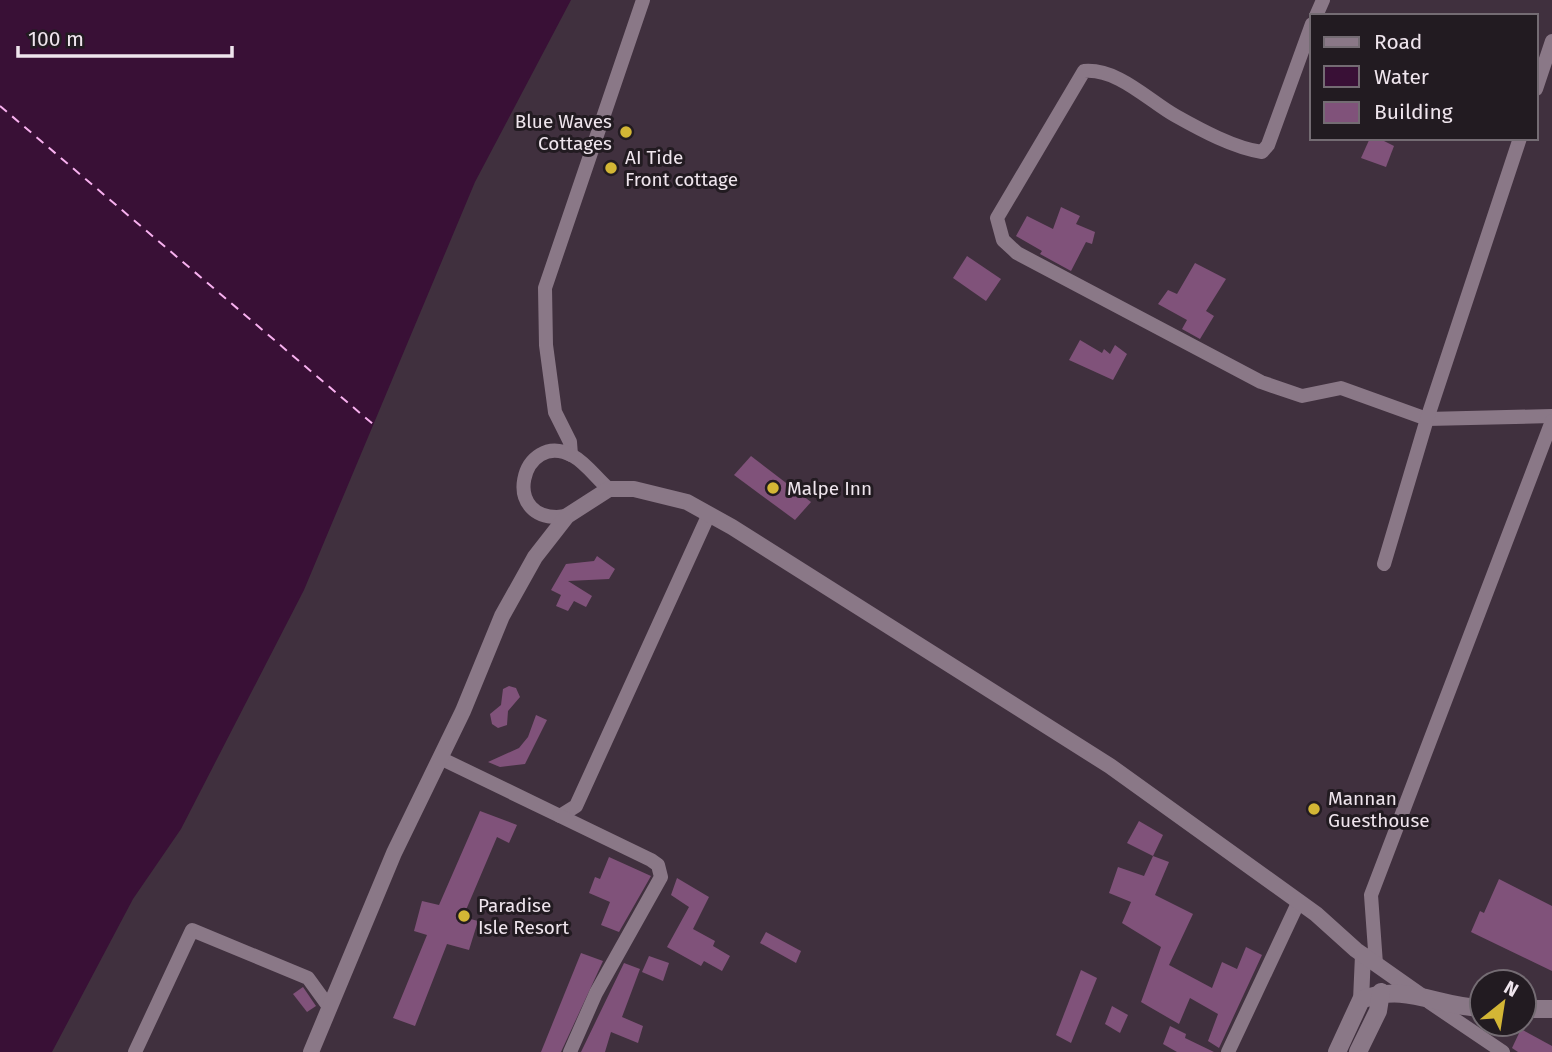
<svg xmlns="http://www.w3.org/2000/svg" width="1552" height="1052" viewBox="0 0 1552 1052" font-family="'Fira Sans',sans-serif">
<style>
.water{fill:#391036}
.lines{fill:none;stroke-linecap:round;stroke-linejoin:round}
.ferry{stroke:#f8b1ef;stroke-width:2;stroke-dasharray:9 7;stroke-linecap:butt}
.building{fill:#80527a}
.minor{stroke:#8a7887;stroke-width:14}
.tertiary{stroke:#8a7887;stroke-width:16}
.secondary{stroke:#8a7887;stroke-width:18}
.poi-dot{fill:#d3b635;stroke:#221b21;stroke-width:2.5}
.labels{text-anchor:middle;stroke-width:6;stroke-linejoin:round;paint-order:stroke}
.poi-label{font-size:19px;fill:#efe5ed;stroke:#221b21;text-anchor:start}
</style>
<rect width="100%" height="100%" fill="#40303e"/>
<!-- water -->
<polygon class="water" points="0,0 571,0 475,182 304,590 181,829 133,899 52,1052 0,1052"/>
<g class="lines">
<!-- ferry -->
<polyline class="ferry" points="0,106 374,425"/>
</g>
<!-- building -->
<g class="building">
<polygon points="1370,138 1378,138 1394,146 1386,167 1361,158"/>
<polygon points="1061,207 1080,216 1076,224 1095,232 1092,244 1086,242 1071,271 1040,254 1042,251 1016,236 1027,216 1053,229"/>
<polygon points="967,256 1001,279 986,301 953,278"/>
<polygon points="1195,263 1226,279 1206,311 1214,316 1200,339 1182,329 1187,320 1158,304 1168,290 1177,294"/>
<polygon points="1080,340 1102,353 1104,349 1110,354 1115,345 1127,354 1113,380 1069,360"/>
<polygon points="751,456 811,502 795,520 734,475"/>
<polygon points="597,556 615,569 609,579 568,581 592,596 586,607 574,601 568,611 556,606 561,595 551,590 566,564 594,561"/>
<polygon points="509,686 516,688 520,697 508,711 507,725 498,728 492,724 490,714 501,705 503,689"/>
<polygon points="536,715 547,720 525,764 500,767 488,762 519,748 528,737"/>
<polygon points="480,811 517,825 509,843 497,837 463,917 478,921 469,950 447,944 415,1026 393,1018 427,935 414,931 422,901 439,905"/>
<polygon points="1139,821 1163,835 1153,856 1127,843"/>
<polygon points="1153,856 1169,862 1155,895 1193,914 1169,965 1212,988 1222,962 1237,969 1246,947 1262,955 1219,1048 1208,1041 1218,1014 1190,998 1179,1024 1141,1002 1161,947 1122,923 1131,902 1109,893 1118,867 1144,876"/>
<polygon points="609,857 651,876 619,932 601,925 610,902 589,893 595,877 600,879"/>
<polygon points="677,878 709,897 693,929 715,941 713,946 730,956 722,971 704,961 701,966 667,947 689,907 671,895"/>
<polygon points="1499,879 1552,906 1552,971 1471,932 1480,911 1484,913"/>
<polygon points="766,932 801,951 796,963 760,943"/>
<polygon points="581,953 603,961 561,1052 541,1052"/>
<polygon points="649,956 669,963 663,981 642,972"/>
<polygon points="624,963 640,969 622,1017 643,1026 638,1043 611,1032 605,1052 581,1052"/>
<polygon points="1081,970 1097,978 1071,1043 1056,1035"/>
<polygon points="303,987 316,1006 307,1012 293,994"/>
<polygon points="1112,1006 1128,1015 1120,1033 1105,1024"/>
<polygon points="1170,1026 1186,1034 1185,1038 1214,1052 1177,1052 1163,1044"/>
<polygon points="1521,1029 1552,1046 1552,1052 1518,1052 1512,1048"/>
</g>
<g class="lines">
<!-- minor -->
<g class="minor">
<polyline points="1316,16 1323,0"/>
<path d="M1312 24 1268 145 1262 152C1234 148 1201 130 1176 116 1149 101 1118 68 1084 71L997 218 1003 240 1017 253 1261 382 1302 396 1341 388 1427 419 1552 416"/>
<polyline points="1536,89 1552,41"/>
<polyline points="571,455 570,442 555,412 546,345 545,288 643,0"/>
<path d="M567 516C497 527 521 427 573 456 586 463 597 479 609 489"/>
<polyline points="1384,564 1427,419 1520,138"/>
<polyline points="440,758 560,816 576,806 709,514"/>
<polyline points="560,816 651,860 658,865 661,877 596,993 570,1052"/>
<polyline points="1376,964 1371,895 1552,421"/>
<polyline points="1429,1002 1503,1052"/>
<polyline points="135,1052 192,930 308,978 329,1007"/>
<polyline points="1228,1052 1299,901"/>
</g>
<!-- tertiary -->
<g class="tertiary">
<polyline points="1361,1000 1363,955"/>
<polyline points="311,1052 394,853 463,711 502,616 535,557 567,516 609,489 634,489 687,502 732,527 1110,766 1316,914 1356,950 1420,995"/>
</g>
<!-- secondary -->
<g class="secondary">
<polyline points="1524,1009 1552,1009"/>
<path d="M1337 1052 1361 1000C1406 982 1437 1007 1482 1008"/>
<polyline points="1358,1052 1378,1011 1381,992"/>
</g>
</g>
<!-- markers -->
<g class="poi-dot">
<circle cx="626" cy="132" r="7"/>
<circle cx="611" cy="168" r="7"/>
<circle cx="773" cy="488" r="7"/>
<circle cx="1314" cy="809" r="7"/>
<circle cx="464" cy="916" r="7"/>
</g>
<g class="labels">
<!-- poi labels -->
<g class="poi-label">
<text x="612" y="128" text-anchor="end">Blue Waves<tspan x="612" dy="22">Cottages</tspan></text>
<text x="625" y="164">AI Tide<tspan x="625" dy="22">Front cottage</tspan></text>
<text x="787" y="495">Malpe Inn</text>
<text x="1328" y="805">Mannan<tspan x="1328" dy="22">Guesthouse</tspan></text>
<text x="478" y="912">Paradise<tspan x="478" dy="22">Isle Resort</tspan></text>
</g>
</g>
<!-- legend -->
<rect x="1310" y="14" width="228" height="126" fill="#221b21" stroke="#746c73" stroke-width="2"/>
<rect x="1324" y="37" width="35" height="10" fill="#8a7887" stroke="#746c73" stroke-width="2"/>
<text x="1374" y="49" font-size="21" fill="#efe5ed">Road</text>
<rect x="1324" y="66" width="35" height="21" fill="#391036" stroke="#746c73" stroke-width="2"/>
<text x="1374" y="84" font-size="21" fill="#efe5ed">Water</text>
<rect x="1324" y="102" width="35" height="21" fill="#80527a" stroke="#746c73" stroke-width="2"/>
<text x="1374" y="119" font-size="21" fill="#efe5ed">Building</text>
<!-- north arrow -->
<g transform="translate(1503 1003) rotate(30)"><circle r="33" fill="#221b21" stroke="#746c73" stroke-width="2"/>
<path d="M0-5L12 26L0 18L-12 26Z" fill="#d3b635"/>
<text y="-10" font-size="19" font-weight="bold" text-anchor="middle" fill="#efe5ed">N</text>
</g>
<!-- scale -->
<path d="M18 46v10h214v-10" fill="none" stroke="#efe5ed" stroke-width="3.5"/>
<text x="28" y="46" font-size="21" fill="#efe5ed" stroke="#221b21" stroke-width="5" paint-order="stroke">100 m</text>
</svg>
